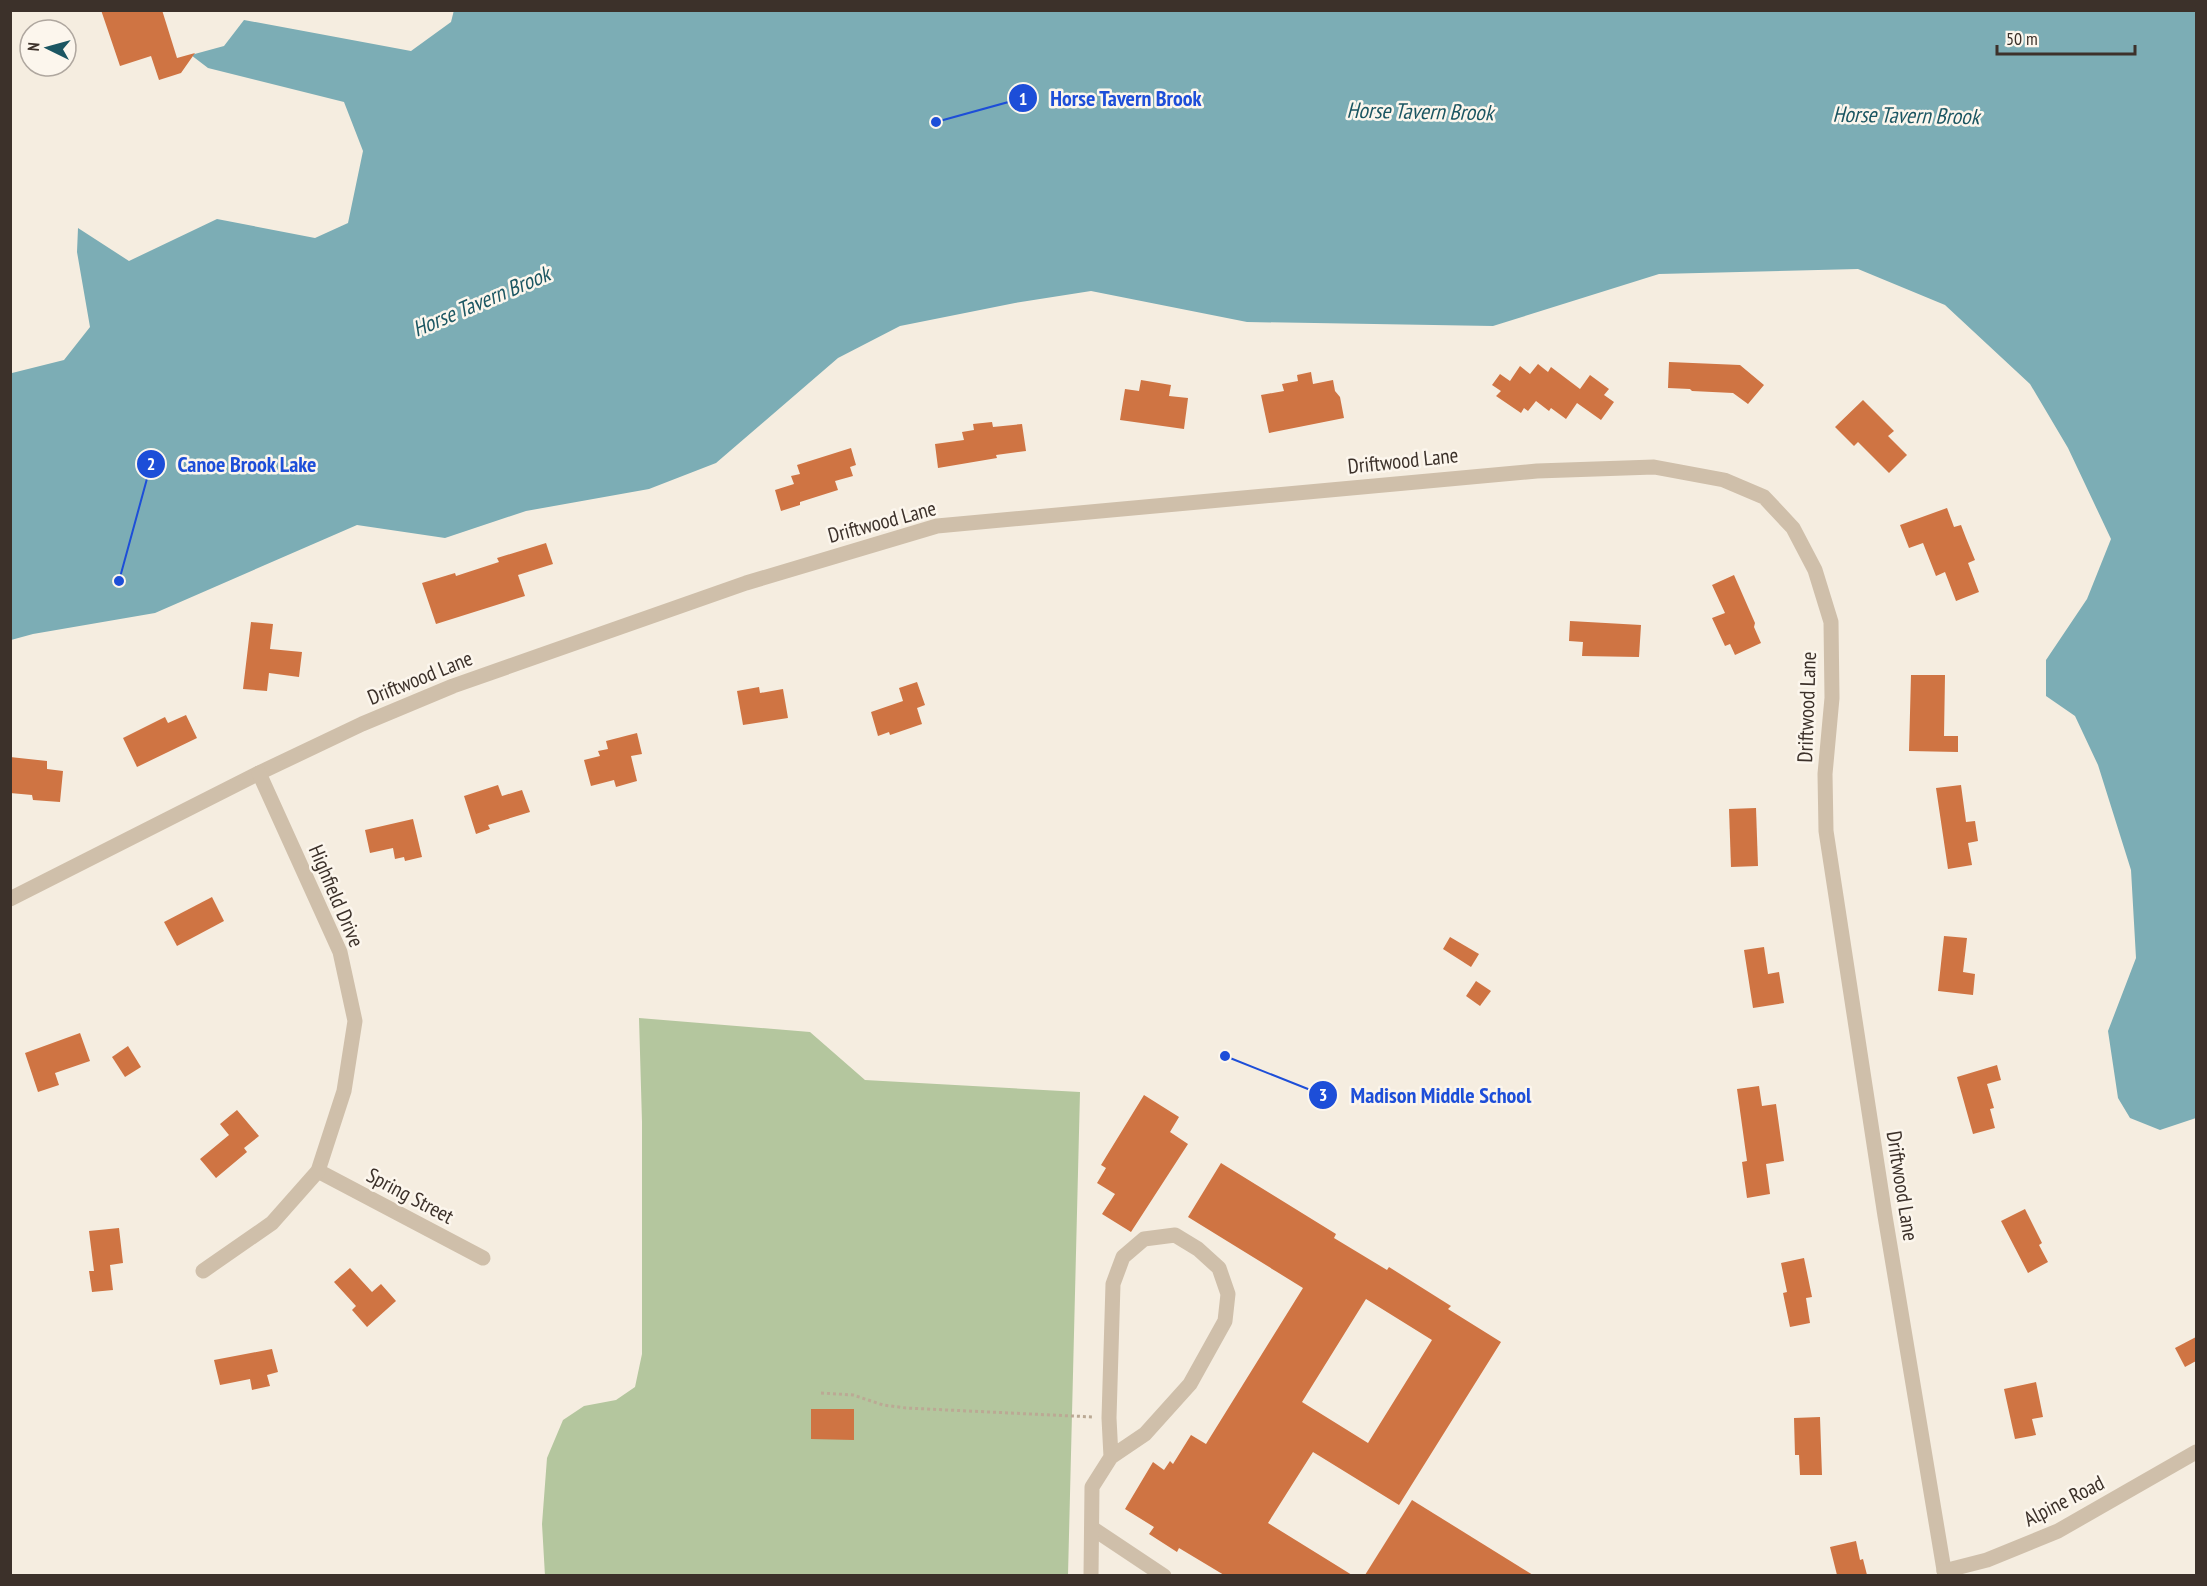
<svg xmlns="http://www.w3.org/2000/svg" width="2207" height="1586" viewBox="0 0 2207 1586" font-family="'PT Sans Narrow',sans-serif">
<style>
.green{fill:#b4c69e}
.water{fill:#7cadb5}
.building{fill:#cf7443;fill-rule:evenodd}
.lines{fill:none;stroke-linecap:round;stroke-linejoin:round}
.path{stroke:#bba994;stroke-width:3;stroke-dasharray:3 3;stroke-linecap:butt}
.minor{stroke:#cfbfaa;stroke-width:15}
.labels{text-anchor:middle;stroke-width:5;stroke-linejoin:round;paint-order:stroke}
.street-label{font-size:21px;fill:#3c312a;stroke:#fcf6ed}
.water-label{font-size:22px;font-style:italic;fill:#1b5662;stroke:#fcf6ed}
.leader{fill:none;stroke:#1d4ed8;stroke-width:2}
.callout-dot{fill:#1d4ed8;stroke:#fcf6ed;stroke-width:2}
.mark-label{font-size:18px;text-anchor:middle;font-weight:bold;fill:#fff}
.callout-label{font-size:22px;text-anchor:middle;font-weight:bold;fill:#1d4ed8;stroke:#fcf6ed;stroke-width:5;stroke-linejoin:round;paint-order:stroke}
</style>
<rect width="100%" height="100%" fill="#f5ede0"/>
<!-- green -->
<polygon class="green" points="639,1018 810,1032 865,1080 1080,1092 1068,1575 545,1576 542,1524 547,1458 563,1420 584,1406 616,1400 635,1387 642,1354 642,1122"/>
<!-- water -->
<polygon class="water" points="454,10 2196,11 2196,1118 2160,1130 2130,1118 2118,1098 2108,1031 2136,958 2131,870 2098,765 2075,716 2046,696 2046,660 2087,599 2111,539 2068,448 2030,384 1945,305 1858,269 1659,274 1493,326 1247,322 1091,291 1015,303 900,326 838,358 716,463 649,489 526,511 445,538 357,525 155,613 33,634 11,640 11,377 12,373 64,360 90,327 77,252 78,228 129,261 217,219 315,238 348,223 363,151 344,102 208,68 191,55 224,46 244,20 411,51 451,22"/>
<!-- building -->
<g class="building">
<polygon points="101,10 162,10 177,58 195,53 181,73 159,80 151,56 120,66"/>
<polygon points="1669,362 1740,365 1764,385 1748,404 1733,393 1692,391 1690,389 1668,388"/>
<polygon points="1538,364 1548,372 1551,367 1580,389 1590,375 1609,389 1604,395 1614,402 1601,420 1577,403 1566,419 1551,408 1549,411 1536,401 1528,411 1524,408 1521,413 1496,396 1501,391 1492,385 1500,374 1510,381 1520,366 1530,374"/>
<polygon points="1311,372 1313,384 1333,380 1335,391 1340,397 1344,418 1269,433 1261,395 1284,391 1282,384 1298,381 1297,375"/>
<polygon points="1141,380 1171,385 1169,396 1188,398 1184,429 1120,420 1125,389 1139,391"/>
<polygon points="1863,400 1894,431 1888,436 1907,455 1889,473 1858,442 1854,446 1835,427"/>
<polygon points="992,422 993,427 1022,424 1026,451 996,455 997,458 938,468 935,444 964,440 962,432 974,430 973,424"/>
<polygon points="851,448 856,465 850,467 853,476 835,481 838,490 800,502 800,505 781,511 775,490 794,484 791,476 800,474 797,465"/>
<polygon points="1947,508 1954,527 1961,525 1966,538 1975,560 1968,563 1979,592 1956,601 1945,572 1936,576 1923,543 1909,548 1900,525"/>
<polygon points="546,543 553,564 518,575 525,596 436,624 422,583 455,573 456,576 499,562 497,558"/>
<polygon points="1734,575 1755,623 1754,627 1761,643 1735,655 1730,644 1725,646 1712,618 1725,613 1712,585"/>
<polygon points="1570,621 1641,625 1639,657 1582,656 1583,642 1569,641"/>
<polygon points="251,622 273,624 270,649 302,652 299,677 269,673 267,691 243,689"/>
<polygon points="1911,675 1945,675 1944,736 1958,736 1958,752 1909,751"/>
<polygon points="917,682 925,705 917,708 922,724 890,735 889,732 878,736 871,712 903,701 899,688"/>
<polygon points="759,687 760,693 783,689 788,718 743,725 737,691"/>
<polygon points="186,715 197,738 137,767 123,738 165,717 168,723"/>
<polygon points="637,733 642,754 631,756 637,781 616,787 614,780 591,786 584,760 600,756 598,751 608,749 606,741"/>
<polygon points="10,757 47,761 47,769 63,771 60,802 33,800 32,795 10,793"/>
<polygon points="498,785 502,796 522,790 530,812 488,825 490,829 476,834 464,796"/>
<polygon points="1961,785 1966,822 1975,821 1978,841 1968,843 1972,865 1948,869 1936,788"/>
<polygon points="1756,808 1758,866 1731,867 1729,809"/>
<polygon points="413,819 422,857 405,861 404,857 395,859 393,848 370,853 365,830"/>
<polygon points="212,897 224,921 177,946 164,922"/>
<polygon points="1944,936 1967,938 1963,972 1975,974 1973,995 1938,991"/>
<polygon points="1450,937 1479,954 1471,967 1443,949"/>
<polygon points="1764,947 1768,974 1779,972 1784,1003 1753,1008 1744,950"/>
<polygon points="1476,981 1491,991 1480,1006 1466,996"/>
<polygon points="80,1033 90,1061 55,1073 59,1085 38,1092 25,1053"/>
<polygon points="128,1046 141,1067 125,1077 112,1057"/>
<polygon points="1997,1065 2001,1080 1987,1084 1994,1108 1990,1109 1995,1128 1973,1134 1957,1077"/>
<polygon points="1759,1086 1762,1106 1776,1104 1784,1161 1766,1164 1770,1194 1747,1198 1742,1162 1747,1161 1737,1089"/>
<polygon points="1144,1095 1179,1117 1170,1132 1188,1144 1131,1232 1102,1214 1115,1194 1097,1183 1106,1168 1101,1165"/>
<polygon points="237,1110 259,1136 244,1148 247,1152 216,1178 200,1159 229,1135 220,1124"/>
<path d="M1221 1163 1336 1234 1334 1238 1387 1270 1389 1267 1451 1306 1448 1309 1501 1342 1399 1505 1313 1452 1268 1523 1352 1575H1224L1179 1548 1177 1552 1149 1534 1154 1527 1125 1509 1153 1462 1164 1470 1170 1461 1173 1464 1191 1435 1206 1444 1303 1288 1188 1217ZM1366 1299 1432 1340 1368 1443 1302 1402Z"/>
<polygon points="2025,1209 2042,1243 2039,1245 2048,1262 2028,1273 2001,1221"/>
<polygon points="119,1228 123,1263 110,1265 113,1290 92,1292 89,1271 94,1271 89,1231"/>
<polygon points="1804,1258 1812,1297 1806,1298 1810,1323 1790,1327 1783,1293 1787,1292 1781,1263"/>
<polygon points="350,1268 372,1292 381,1284 396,1301 367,1327 352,1310 356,1306 334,1282"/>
<polygon points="2196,1337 2196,1361 2185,1367 2175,1348"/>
<polygon points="272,1349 278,1372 267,1375 270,1386 252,1390 250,1379 220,1385 214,1360"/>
<polygon points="2036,1382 2043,1417 2032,1419 2036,1435 2015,1439 2004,1389"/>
<polygon points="811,1409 854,1409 854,1440 811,1439"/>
<polygon points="1820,1417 1822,1475 1800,1475 1799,1455 1795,1455 1794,1418"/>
<polygon points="1412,1500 1533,1575 1365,1575"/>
<polygon points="1856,1541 1860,1560 1863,1559 1867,1575 1837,1575 1830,1547"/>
</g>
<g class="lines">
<!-- path -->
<polyline class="path" points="821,1393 853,1395 883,1405 906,1408 1093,1417"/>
<!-- minor -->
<g class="minor">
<polyline points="10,899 259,773 362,724 453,686 746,583 937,526 1537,471 1654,467 1724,480 1764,497 1793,528 1815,570 1831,622 1832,698 1825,774 1826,831 1885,1216 1945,1576"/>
<polyline points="318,1171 483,1258"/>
<polyline points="203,1271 272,1223 318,1171 344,1091 355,1021 340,952 259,773"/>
<polyline points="1092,1528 1164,1576"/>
<polyline points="1944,1571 1987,1560 2058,1531 2196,1452"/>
<polyline points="1091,1576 1092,1487 1111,1457 1145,1434 1190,1384 1225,1321 1228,1294 1219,1268 1198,1249 1175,1235 1144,1239 1123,1257 1113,1284 1109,1418 1111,1457"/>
</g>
</g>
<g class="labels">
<!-- street labels -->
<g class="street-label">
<text transform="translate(1403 461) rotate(-6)" y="7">Driftwood Lane</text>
<text transform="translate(882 522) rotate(-15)" y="7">Driftwood Lane</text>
<text transform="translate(420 678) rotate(-22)" y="7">Driftwood Lane</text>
<text transform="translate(1807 707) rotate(-88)" y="7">Driftwood Lane</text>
<text transform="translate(336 896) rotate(67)" y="7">Highfield Drive</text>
<text transform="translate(1902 1186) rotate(81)" y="7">Driftwood Lane</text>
<text transform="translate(410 1196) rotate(28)" y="7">Spring Street</text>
<text transform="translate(2064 1501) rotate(-27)" y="7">Alpine Road</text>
</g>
<!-- water labels -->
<g class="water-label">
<text transform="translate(1420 111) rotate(1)" y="8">Horse Tavern Brook</text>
<text transform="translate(1906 115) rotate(1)" y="8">Horse Tavern Brook</text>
<text transform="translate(481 301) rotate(-23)" y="8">Horse Tavern Brook</text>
</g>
</g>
<!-- callouts -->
<path class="leader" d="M936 122L1023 98M119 581L151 464M1225 1056L1323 1095"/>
<g class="callout-dot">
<circle cx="936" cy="122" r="6"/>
<circle cx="119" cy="581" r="6"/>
<circle cx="1225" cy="1056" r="6"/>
<circle cx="1023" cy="98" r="15"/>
<circle cx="151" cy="464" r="15"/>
<circle cx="1323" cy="1095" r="15"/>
</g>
<g class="mark-label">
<text x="1023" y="105">1</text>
<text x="151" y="470">2</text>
<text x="1323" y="1101">3</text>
</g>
<g class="callout-label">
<text x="1126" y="106">Horse Tavern Brook</text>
<text x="247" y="472">Canoe Brook Lake</text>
<text x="1441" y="1103">Madison Middle School</text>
</g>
<!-- border -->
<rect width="2207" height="1586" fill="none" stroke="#3c312a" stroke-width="24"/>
<!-- north arrow -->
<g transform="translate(48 48) rotate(275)"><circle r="28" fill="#fcf6ed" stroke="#afa79f" stroke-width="1.5"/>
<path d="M0-4.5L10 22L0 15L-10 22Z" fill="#1b5662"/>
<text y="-9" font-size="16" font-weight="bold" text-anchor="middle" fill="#3c312a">N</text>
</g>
<!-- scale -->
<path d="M1997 45v9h138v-9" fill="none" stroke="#3c312a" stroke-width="3"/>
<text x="2006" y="45" font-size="18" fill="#3c312a" stroke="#fcf6ed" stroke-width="4.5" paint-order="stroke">50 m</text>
</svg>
